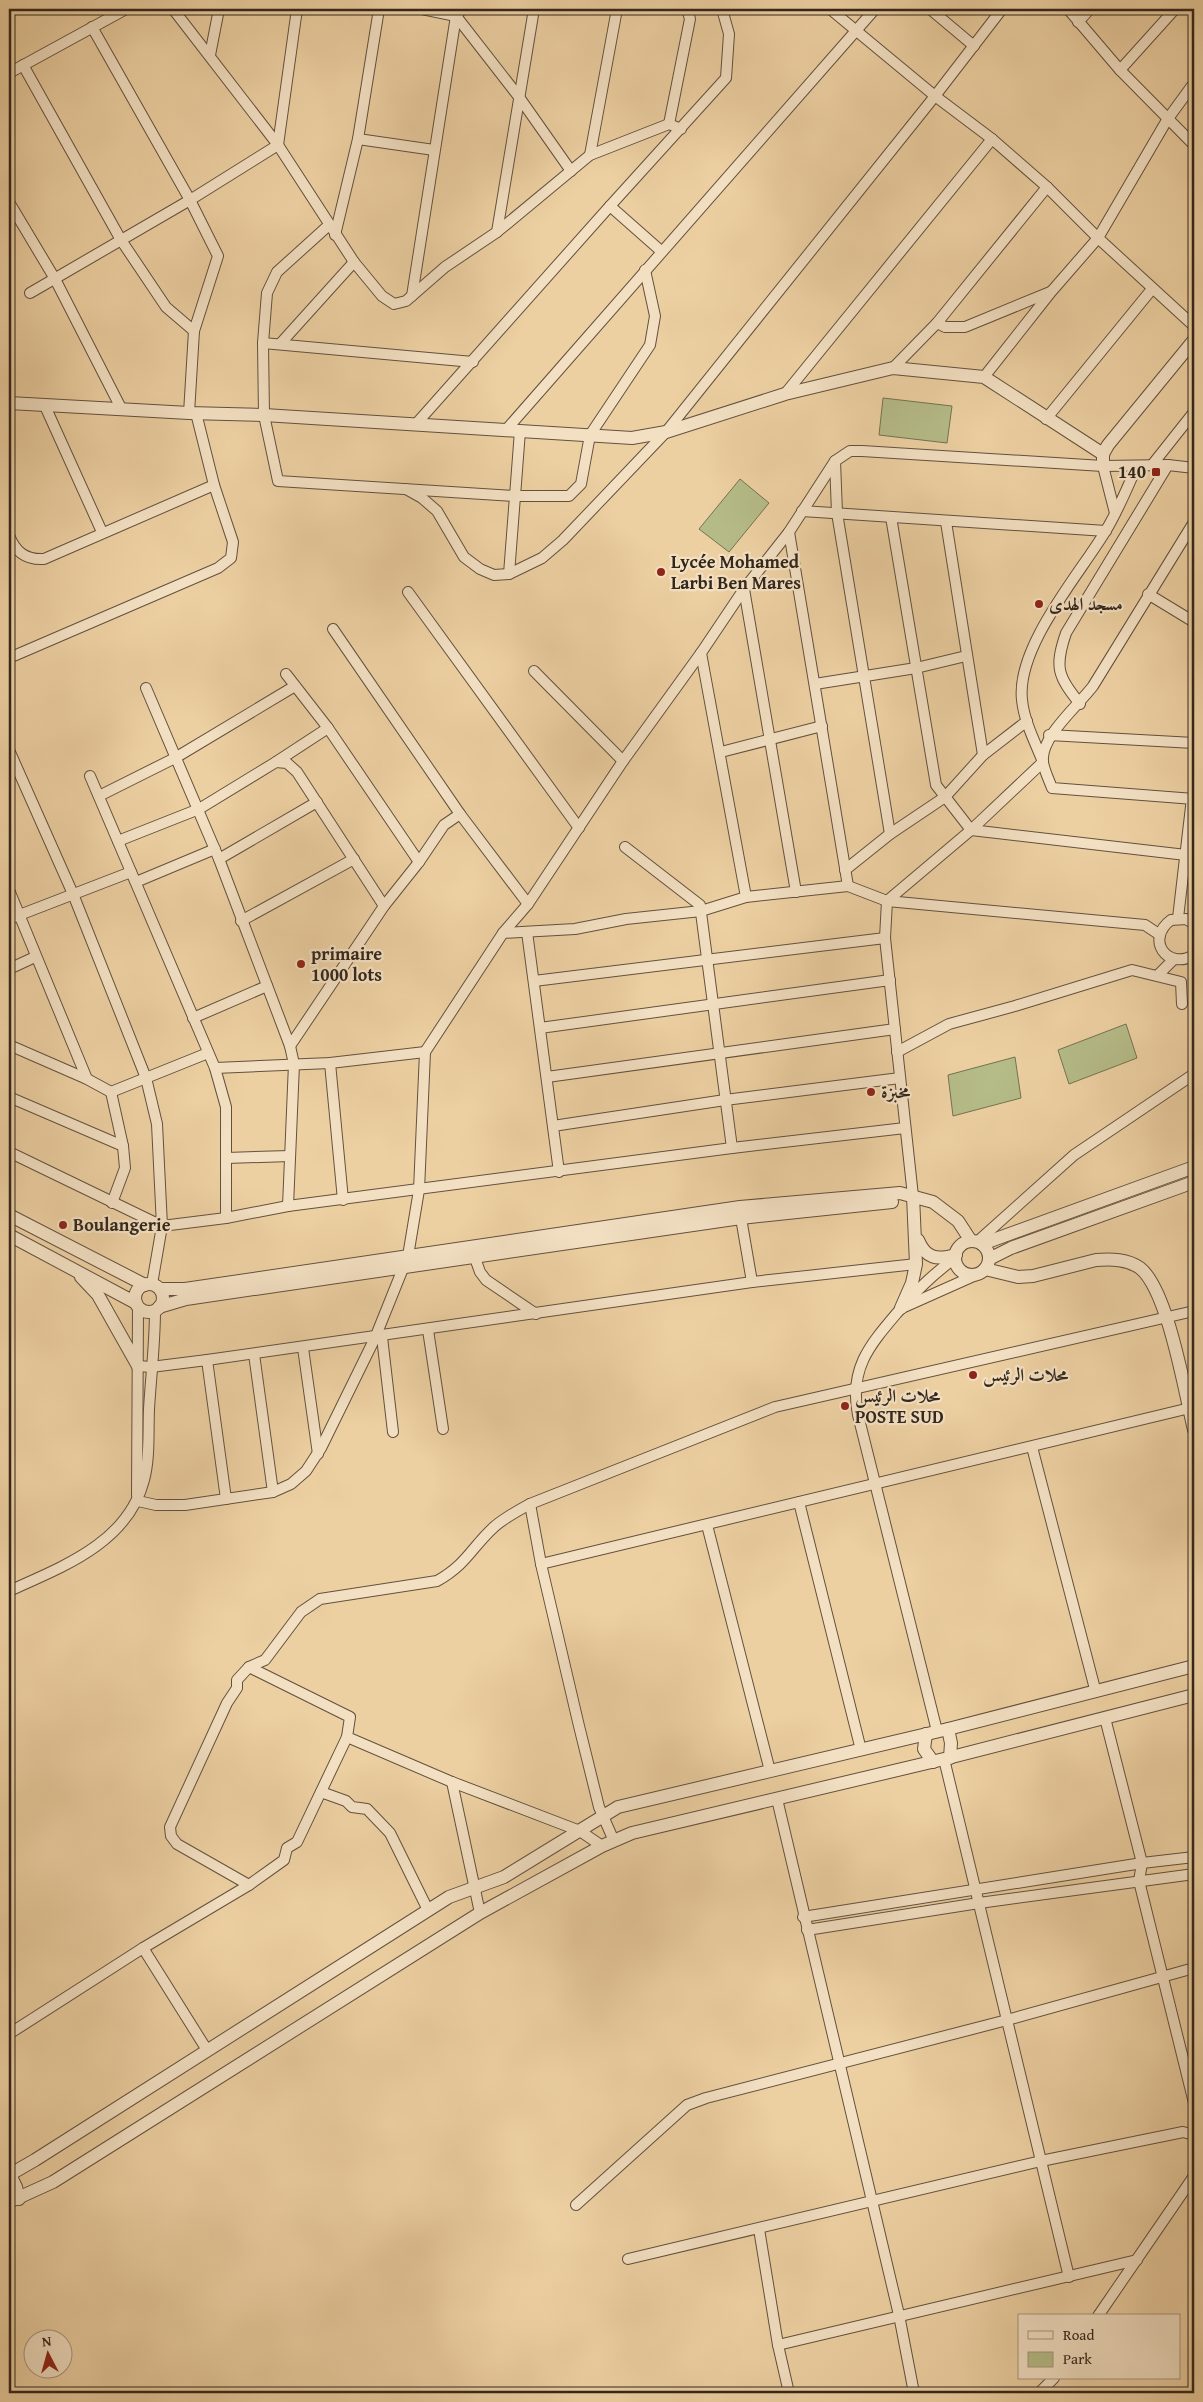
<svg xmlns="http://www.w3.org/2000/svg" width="1203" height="2402" viewBox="0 0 1203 2402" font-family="'Gentium Book Plus',Amiri,serif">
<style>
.green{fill:#b5bc88;stroke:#747252}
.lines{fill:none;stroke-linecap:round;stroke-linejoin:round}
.minor-casing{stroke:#62513e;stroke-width:12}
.tertiary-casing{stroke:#62513e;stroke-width:14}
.minor{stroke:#f3e0c3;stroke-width:10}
.tertiary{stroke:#f3e0c3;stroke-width:12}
.poi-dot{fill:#8f2418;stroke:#f3e0c3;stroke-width:2}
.labels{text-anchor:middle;stroke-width:4.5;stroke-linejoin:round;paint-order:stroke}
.poi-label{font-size:18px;font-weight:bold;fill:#33271c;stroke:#f3e0c3;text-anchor:start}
</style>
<rect width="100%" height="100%" fill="#edd0a2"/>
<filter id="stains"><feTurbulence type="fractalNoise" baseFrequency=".004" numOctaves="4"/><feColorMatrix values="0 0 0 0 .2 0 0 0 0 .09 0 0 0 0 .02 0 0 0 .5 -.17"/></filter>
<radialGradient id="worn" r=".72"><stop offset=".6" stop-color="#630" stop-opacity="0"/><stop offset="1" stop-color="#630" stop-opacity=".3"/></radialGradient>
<!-- green -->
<g class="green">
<polygon points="883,398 952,406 947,443 879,435"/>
<polygon points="740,479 769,503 729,552 699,529"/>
<polygon points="1126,1024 1137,1058 1069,1084 1058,1050"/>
<polygon points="1015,1057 1021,1098 953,1116 948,1075"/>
</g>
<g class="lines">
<defs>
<g id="minor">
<polyline points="173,9 278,145 354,262 382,296 394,304 406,301 445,267 497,232 590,155 669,124 681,129"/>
<polyline points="422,9 456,16 519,97 571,171"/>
<polyline points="830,9 935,96 992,139 1047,187 1098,238 1194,326"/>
<polyline points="930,9 974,46"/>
<polyline points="1068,9 1120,70 1194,145"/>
<polyline points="1078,22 1090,9"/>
<polyline points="92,27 190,200 218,256 194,331 189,413"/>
<polyline points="210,55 219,9"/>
<polyline points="23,65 121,240 166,307 194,331"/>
<polyline points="1120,70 1175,9"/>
<polyline points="9,73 126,9"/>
<polyline points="669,124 690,19 687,9"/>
<polyline points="358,139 434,150"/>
<polyline points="590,155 617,9"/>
<polyline points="9,202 55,279 122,410"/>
<polyline points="610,206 661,251"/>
<polyline points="329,225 277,272 267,293 263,343 264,415 278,481 515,496 569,496 581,484 590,435 650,345 655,316 645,270"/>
<polyline points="497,232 534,9"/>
<polyline points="335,235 358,139 379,9"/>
<polyline points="30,293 190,200 278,145 297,9"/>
<polyline points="412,296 456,16 462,9"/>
<polyline points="937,323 945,327 965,327 1050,292"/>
<polyline points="263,343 473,362"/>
<polyline points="280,344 354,262"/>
<polyline points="893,368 937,323 1047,187"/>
<polyline points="984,377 1051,292 1098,238 1167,120 1194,83"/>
<polyline points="785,394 992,139"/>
<polyline points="45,406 102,532"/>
<polyline points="1046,419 1152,289"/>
<polyline points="416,424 610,206 726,78 729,34 722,9"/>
<polyline points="506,430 875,9"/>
<polyline points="835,461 837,513 890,834"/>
<polyline points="1152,465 1194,412"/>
<polyline points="1103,466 1115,513"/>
<polyline points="406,489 422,498 437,511 464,557 480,569 494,575 509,574 542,558 563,540 666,432 935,96 1002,9"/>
<polyline points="802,511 1106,531"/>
<polyline points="891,517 936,785 971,830 1186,855"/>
<polyline points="946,522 983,755"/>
<path d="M1194 522 1093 686C1078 706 1040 737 1043 762 1044 770 1049 780 1052 788L1194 799"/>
<polyline points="789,532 848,886"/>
<path d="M9 535C15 552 26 560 44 559L214 485"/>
<polyline points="509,574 520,431"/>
<polyline points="744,589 796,892"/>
<polyline points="408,592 579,828"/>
<polyline points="1148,594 1194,622"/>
<polyline points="333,629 460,814 528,904"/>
<polyline points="701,653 746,897"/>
<polyline points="9,658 218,568 231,558 233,542 214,485 196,413"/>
<polyline points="534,671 623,761"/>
<polyline points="815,684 916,668 966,656"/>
<polyline points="146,688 219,859 290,1046 294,1064 288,1206"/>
<path d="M1080 704C1058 676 1054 668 1066 633L1168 465"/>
<polyline points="328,728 419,862"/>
<polyline points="1049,735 1194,743"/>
<polyline points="9,750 73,894 146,1078 157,1124 162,1226 152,1284"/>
<polyline points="721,752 822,726"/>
<polyline points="276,762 328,728 286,674"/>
<polyline points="90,776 215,1068 226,1107 226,1218"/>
<polyline points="99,796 175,758 295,686"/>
<polyline points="118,841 199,809 276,762 287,763 297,772 384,906"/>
<polyline points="625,847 700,905 732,1148"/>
<polyline points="219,859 317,802"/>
<polyline points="845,870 890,834 945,797 983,755 1027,721"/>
<polyline points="136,882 215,849"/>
<polyline points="9,890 87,1079"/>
<polyline points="1178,918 1192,798"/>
<polyline points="9,919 131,872"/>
<polyline points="241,921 354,859"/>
<path d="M1194 924 1186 919 1171 920C1145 939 1167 971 1194 955"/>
<polyline points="527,932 559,1172"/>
<polyline points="503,933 575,929 626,919 701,911 746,897 848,886 887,901 1145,925 1160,935"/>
<polyline points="9,969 35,957"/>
<polyline points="1158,975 1174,959"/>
<polyline points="534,981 885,938"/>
<polyline points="193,1018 267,986"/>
<polyline points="540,1028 890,980"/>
<polyline points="9,1045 87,1079 111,1092 123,1146 125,1168 112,1203"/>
<polyline points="290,1046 384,906 419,862 444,825 460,814"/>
<polyline points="897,1052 949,1024 1015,1006 1132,970 1181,982 1182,1004"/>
<polyline points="330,1063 343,1200"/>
<polyline points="215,1068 330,1063 425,1052"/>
<polyline points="547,1077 895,1029"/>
<polyline points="111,1092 208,1053"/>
<polyline points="9,1097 123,1146"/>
<polyline points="553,1126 725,1100 900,1078"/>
<polyline points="9,1152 162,1226 226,1218 288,1206 732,1148 905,1128"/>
<polyline points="226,1158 290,1156"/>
<path d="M913 1196 885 938 887 901 971 830 1043 762C1035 742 1024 721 1022 700 1016 647 1079 575 1105 532 1118 511 1127 488 1137 466"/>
<polyline points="741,1218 752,1282"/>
<polyline points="977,1242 1074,1155 1194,1074"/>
<polyline points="475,1258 480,1272 486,1280 536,1314"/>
<polyline points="902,1308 976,1275"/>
<polyline points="428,1330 443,1429"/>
<polyline points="382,1337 393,1432"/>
<polyline points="303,1348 318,1454"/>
<polyline points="254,1354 273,1492"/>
<polyline points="207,1360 226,1499"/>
<polyline points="138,1366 151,1367 207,1360 752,1282 916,1264"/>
<polyline points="1032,1447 1095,1689"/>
<polyline points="137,1495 138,1307"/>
<polyline points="138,1501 156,1505 185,1505 273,1492 291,1484 306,1471 321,1448 375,1338 408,1256 419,1190 425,1052 503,933 528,904 623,761 701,653 744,589 789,532 835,461 850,451 862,451 1103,466 1168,465 1194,468"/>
<polyline points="799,1502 861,1750"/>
<polyline points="530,1504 541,1564 579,1726 599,1807 614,1841"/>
<polyline points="707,1525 770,1771"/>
<polyline points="541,1564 1194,1407"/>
<path d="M9 1591C62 1567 128 1543 144 1480 150 1458 148 1432 149 1409 151 1376 155 1343 155 1310"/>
<polyline points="249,1667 350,1717 347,1737 452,1782 580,1831 602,1846"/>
<polyline points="1105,1718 1142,1863 1139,1881 1194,2103"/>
<path d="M937 1731 858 1415C849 1369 869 1346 897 1313 917 1290 931 1276 955 1258"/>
<polyline points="944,1759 1069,2277"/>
<polyline points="452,1782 480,1913"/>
<polyline points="321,1792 346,1801 352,1807 367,1809 390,1833 428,1910"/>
<polyline points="777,1799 899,2315 914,2393"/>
<path d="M249 1885 177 1844 171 1836 170 1827 227 1703 237 1688V1680L249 1667 265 1660 301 1612 320 1599 437 1581C467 1564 471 1548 494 1527 504 1518 517 1511 530 1504L775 1407 1194 1311"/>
<polyline points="803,1917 1142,1863 1194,1857"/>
<polyline points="807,1930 979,1903 1194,1874"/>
<polyline points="143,1948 207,2050"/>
<polyline points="12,2032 143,1948 249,1885 284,1860 287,1848 297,1842 347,1737"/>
<polyline points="576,2205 687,2105 706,2098 1007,2020 1194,1968"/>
<polyline points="759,2229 778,2345 789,2393"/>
<polyline points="628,2259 1041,2161 1183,2132 1194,2135"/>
<polyline points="1098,2316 1194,2176"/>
<polyline points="778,2345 1137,2260"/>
<polyline points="1039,2393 1054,2378"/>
</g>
<g id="tertiary">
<polyline points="9,403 189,413 264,415 632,438 666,432 785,394 893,368 984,377 1103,454"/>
<polyline points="1103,466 1103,454 1108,445 1194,340"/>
<polyline points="9,1215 145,1285"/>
<polyline points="9,1235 136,1303"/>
<path d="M918 1240C926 1259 937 1260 956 1255"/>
<circle cx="972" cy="1258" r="17"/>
<polyline points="982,1244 1194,1167"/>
<polyline points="989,1259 1011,1248 1194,1182"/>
<path d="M985 1269 1018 1277 1033 1276 1096 1260C1112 1259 1127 1259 1140 1268 1168 1290 1185 1393 1194 1430"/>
<polyline points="81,1277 98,1295 138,1366"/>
<circle cx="149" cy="1298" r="14"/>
<polyline points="160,1289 185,1289 740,1207 900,1193 933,1202 958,1221 971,1241"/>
<polyline points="159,1307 186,1299 741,1218 892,1202"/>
<polyline points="901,1308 912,1283 916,1264 913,1196"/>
<polyline points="948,1729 951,1743 950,1758"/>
<polyline points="926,1734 924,1749 933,1762"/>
<polyline points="9,2175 35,2160 449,1897 504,1877 618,1807 948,1729 1194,1666"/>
<polyline points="10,2175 16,2187 19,2199"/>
<polyline points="9,2202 53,2182 480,1913 602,1846 632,1833 944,1759 1194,1695"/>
</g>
</defs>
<!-- minor casing -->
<use href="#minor" class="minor-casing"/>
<!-- tertiary casing -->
<use href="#tertiary" class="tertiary-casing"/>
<!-- minor -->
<use href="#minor" class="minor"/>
<!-- tertiary -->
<use href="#tertiary" class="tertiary"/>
</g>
<!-- markers -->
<g class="poi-dot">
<rect x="1151" y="467" width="10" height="10" rx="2.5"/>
<circle cx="661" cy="572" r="5"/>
<circle cx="1039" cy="604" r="5"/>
<circle cx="301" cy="964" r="5"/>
<circle cx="871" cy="1092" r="5"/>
<circle cx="63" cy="1225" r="5"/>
<circle cx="973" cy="1375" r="5"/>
<circle cx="845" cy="1406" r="5"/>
</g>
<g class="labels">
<!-- poi labels -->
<g class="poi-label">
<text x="1146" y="478" text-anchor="end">140</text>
<text x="671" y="568">Lycée Mohamed<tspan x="671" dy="21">Larbi Ben Mares</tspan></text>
<text x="1049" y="610">مسجد الهدى</text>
<text x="311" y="960">primaire<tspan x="311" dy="21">1000 lots</tspan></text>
<text x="881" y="1098">مخبزة</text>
<text x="73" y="1231">Boulangerie</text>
<text x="983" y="1381">محلات الرئيس</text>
<text x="855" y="1402">محلات الرئيس<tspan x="855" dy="21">POSTE SUD</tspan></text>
</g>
</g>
<!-- margin -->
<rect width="1203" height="2402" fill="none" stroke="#edd0a2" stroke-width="30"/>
<rect x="10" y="10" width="1183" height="2382" fill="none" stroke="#33271c" stroke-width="2.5"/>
<rect x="15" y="15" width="1173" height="2372" fill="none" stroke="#33271c"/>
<!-- legend -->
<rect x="1018" y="2314" width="162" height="65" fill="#f3e0c3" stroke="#a69680"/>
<rect x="1028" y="2331" width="25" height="8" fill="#f3e0c3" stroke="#a69680"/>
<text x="1063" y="2340" font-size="15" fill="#33271c">Road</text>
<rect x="1028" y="2352" width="25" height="15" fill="#b5bc88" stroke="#a69680"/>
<text x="1063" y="2364" font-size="15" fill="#33271c">Park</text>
<!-- north arrow -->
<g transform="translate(48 2354) rotate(354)"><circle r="24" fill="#f3e0c3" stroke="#a69680"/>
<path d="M0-4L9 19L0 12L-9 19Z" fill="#8f2418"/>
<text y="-8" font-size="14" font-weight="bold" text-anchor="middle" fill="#33271c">N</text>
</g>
<rect width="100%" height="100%" filter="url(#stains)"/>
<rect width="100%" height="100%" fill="url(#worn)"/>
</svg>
